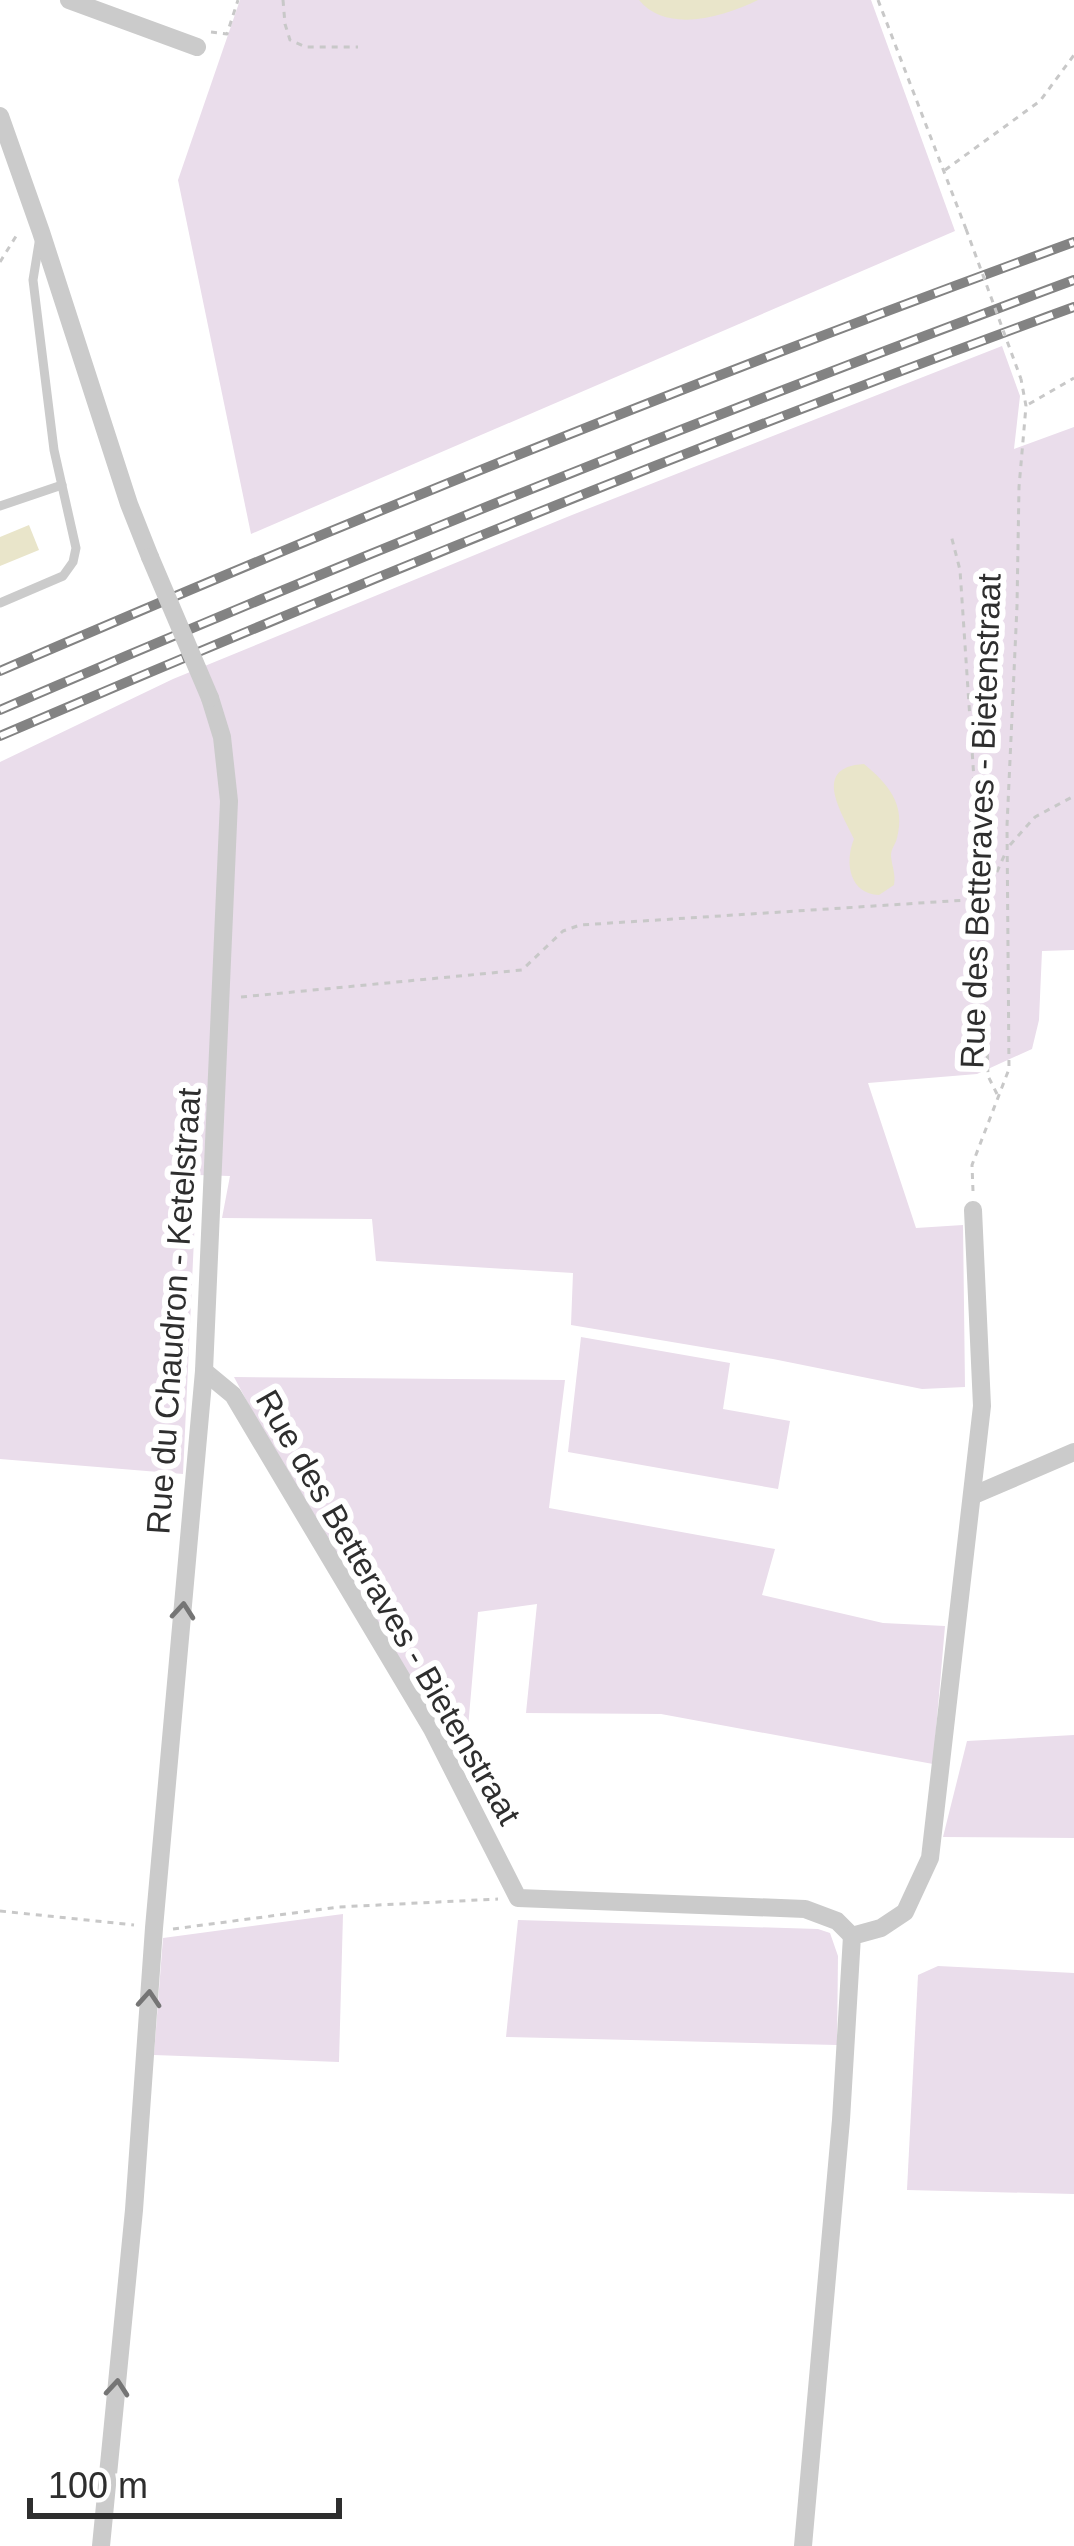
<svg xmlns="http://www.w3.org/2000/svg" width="1074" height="2546" viewBox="0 0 1074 2546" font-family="Arial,sans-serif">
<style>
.green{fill:#eaddeb}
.water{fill:#e9e5ca}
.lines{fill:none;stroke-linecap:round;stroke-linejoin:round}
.path{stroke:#c8c8c8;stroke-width:3;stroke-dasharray:6 6;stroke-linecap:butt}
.service{stroke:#cbcbcb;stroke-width:9}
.minor{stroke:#cbcbcb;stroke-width:18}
.rail-casing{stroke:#838383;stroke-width:10}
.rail{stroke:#fff;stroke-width:6;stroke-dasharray:18;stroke-linecap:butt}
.path-bridge{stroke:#c8c8c8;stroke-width:3;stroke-dasharray:6 6;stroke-linecap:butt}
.minor-bridge{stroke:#cbcbcb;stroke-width:18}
.oneway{stroke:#757575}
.labels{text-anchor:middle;stroke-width:12;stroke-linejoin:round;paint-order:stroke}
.street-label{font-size:33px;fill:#2e2e2e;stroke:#fff}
</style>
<rect width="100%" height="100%" fill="#fff"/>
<!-- green -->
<g class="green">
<polygon points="240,0 871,0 955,231 251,534 178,180"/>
<polygon points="1002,346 1020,396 1014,449 1074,427 1074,950 1042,951 1039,1020 1032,1049 977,1074 868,1083 916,1228 963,1225 965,1387 922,1389 773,1359 571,1325 573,1273 376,1261 372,1219 222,1218 230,1176 197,1175 183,1474 0,1459 0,762 173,679 572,515"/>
<polygon points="581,1337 730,1363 723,1409 790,1421 778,1489 568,1452"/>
<polygon points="234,1377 565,1380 549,1508 775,1549 762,1595 883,1623 945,1626 933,1764 661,1714 526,1713 537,1604 478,1612 468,1728 442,1731 277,1458"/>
<polygon points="1074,1735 1074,1838 943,1837 967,1741"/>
<polygon points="343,1914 339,2062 154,2055 163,1938"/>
<polygon points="518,1920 818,1929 830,1933 838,1956 837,2045 506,2037"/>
<polygon points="938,1966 1074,1973 1074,2194 907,2190 918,1975"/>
</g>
<!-- water -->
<g class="water">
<path d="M639 0H758C723 17 667 34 639 0Z"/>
<polygon points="29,525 39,550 0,566 0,537"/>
<path d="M864 764C888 784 906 804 897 838 895 846 891 848 891 856 892 867 896 874 894 885L879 895C850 894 844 863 854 839 843 814 810 767 864 764Z"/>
</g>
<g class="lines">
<!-- path -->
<g class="path">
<polyline points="283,0 285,24 290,40 306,47 358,47"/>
<polyline points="878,0 966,229"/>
<polyline points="211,32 227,34 238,0"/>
<polyline points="945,170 1040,101 1074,55"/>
<polyline points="0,262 18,233"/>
<polyline points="1029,404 1074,378"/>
<polyline points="1010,845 1035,817 1074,796"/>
<polyline points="241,997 522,970 563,931 580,925 982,899 960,570 951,535"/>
<polyline points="997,1094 988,1076 982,899 991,885 1005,854"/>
<polyline points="973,1191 972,1165 1009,1069 1007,826 1017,606 1019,487 1026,406 1021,379"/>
<polyline points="0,1911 134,1925"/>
<polyline points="173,1929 339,1907 498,1899"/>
</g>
<!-- service -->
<g class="service">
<polyline points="0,506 62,485"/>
<polyline points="0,603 63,576 73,562 76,548 54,450 33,280 39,243"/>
</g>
<!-- minor -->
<g class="minor">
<polyline points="69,0 197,47"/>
<polyline points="0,116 41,232 129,504 150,557"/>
<polyline points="204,1371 233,1395 432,1729 518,1898 805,1909 837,1921 852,1936"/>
<polyline points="974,1495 1074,1452"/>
<polyline points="101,2546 134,2210 154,1928 204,1371 229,801 222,737 210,698"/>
<polyline points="803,2546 841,2120 852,1936 881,1928 905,1912 930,1858 982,1406 973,1210"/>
</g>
<defs>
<g id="rail">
<path d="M0 671C354 518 711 374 1074 242"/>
<path d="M0 710C354 557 712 414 1074 280"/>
<path d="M0 736C355 584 711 439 1074 307"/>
</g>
</defs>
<!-- rail casing -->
<use href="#rail" class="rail-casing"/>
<!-- rail -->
<use href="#rail" class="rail"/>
<!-- path-bridge -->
<polyline class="path-bridge" points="966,229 1021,379"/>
<!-- minor-bridge -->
<polyline class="minor-bridge" points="150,557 210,698"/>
</g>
<!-- one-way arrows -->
<defs><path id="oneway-chevron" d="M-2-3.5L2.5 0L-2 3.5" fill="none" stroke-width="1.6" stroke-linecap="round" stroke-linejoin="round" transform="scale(3)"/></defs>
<g class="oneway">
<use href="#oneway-chevron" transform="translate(183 1611) rotate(-85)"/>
<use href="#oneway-chevron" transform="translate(149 1999) rotate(-86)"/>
<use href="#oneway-chevron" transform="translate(117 2388) rotate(-85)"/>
</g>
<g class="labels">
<!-- street labels -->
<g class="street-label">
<text transform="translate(980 821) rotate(-88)" y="12">Rue des Betteraves - Bietenstraat</text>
<text transform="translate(173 1311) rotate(-86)" y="12">Rue du Chaudron - Ketelstraat</text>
<text transform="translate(389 1607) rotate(60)" y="12">Rue des Betteraves - Bietenstraat</text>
</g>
</g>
<!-- scale -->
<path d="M30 2498v18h309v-18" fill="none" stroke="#2e2e2e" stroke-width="6"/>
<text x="48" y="2498" font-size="36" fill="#2e2e2e" stroke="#ffffff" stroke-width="9" paint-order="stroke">100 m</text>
</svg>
